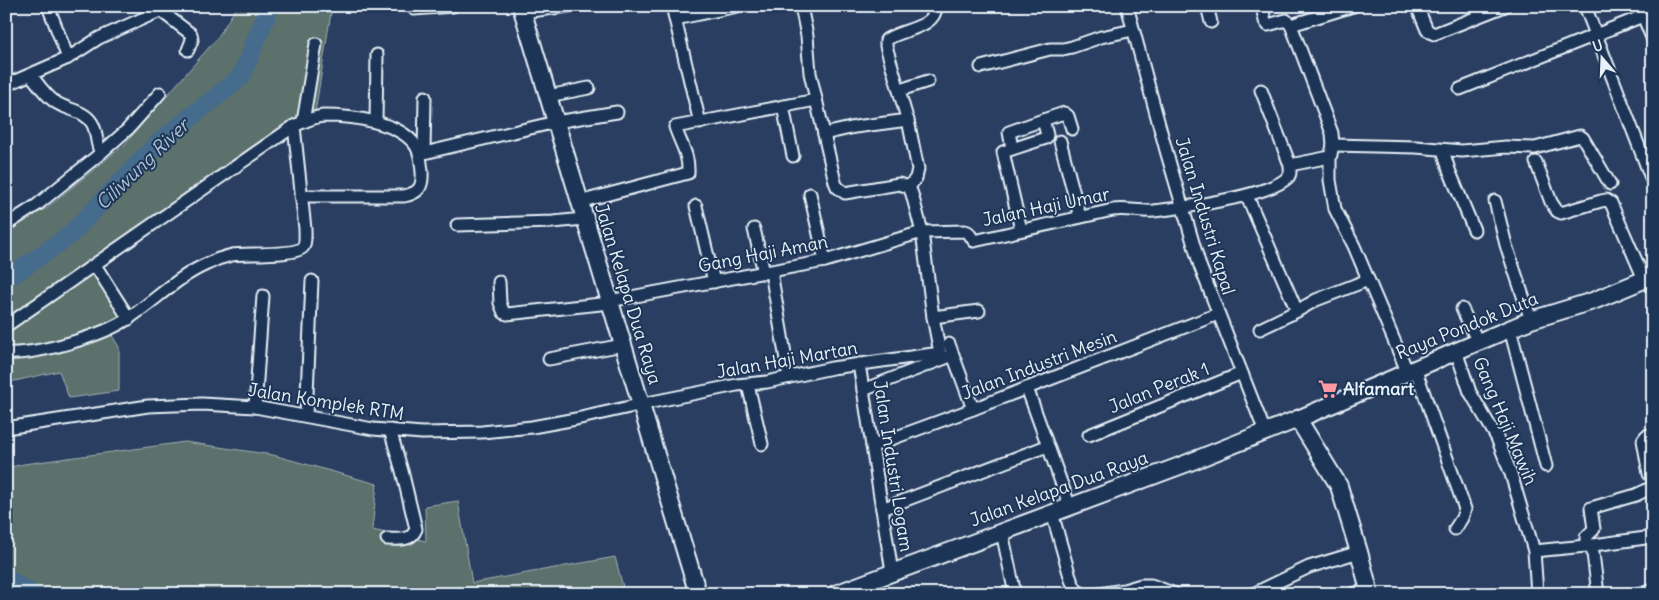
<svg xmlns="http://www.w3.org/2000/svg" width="1659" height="600" viewBox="0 0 1659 600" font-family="Delius,sans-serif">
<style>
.green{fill:#5c706c;stroke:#a2b0b2}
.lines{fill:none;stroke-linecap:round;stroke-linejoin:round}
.river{stroke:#446c8c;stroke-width:19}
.minor-casing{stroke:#e8f1f8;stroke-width:15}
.secondary-casing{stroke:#e8f1f8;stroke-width:20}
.minor{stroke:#1d3557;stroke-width:11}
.secondary{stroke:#1d3557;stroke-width:16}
.labels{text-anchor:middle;stroke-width:4;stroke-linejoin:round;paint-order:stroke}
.street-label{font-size:18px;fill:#e8f1f8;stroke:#1d3557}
.poi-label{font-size:18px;font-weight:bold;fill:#e8f1f8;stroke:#1d3557;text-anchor:start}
.water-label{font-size:19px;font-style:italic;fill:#afc2d2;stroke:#1d3557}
</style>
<rect width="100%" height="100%" fill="#293e61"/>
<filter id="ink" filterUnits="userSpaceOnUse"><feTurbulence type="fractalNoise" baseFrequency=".02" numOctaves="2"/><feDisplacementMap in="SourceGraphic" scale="10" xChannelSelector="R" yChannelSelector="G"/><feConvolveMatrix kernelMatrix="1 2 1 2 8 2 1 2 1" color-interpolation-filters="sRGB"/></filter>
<g filter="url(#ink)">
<!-- green -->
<g class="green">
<polygon points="237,6 332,6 315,113 102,264 131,308 107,327 119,347 119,391 69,398 59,371 6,383 6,228 47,208 124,145 218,37"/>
<polygon points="185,442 273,455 377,484 372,530 426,541 425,506 458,501 472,583 615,557 625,594 6,594 6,468 24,464"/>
</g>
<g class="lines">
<!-- river -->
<g class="river">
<polyline points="6,277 17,272 70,235 157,144 241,77 270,6"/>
<polyline points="6,578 32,594"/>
</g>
<defs>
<g id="minor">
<polyline points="48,6 68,58"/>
<polyline points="414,6 414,9 453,6"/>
<polyline points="672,6 700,123"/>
<polyline points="1127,6 1167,154 1200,266 1265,432"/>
<polyline points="1207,6 1211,22"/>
<polyline points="1262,6 1265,21 1268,25 1286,20 1291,25 1332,133 1333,145 1330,159 1330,180 1335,209 1354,246 1407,371"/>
<polyline points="1417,6 1427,30 1434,34 1505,6"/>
<polyline points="1585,6 1653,183"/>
<polyline points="161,11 191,34 192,40 188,50"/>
<polyline points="523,12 569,6"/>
<polyline points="1643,16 1653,40"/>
<polyline points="675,19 738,6"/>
<polyline points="1291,25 1353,6"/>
<polyline points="981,67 1050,49 1063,49 1072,47 1101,37 1133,30"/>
<polyline points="6,85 68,58 99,38 171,6"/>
<polyline points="1460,89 1653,12"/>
<polyline points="900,90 928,81"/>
<polyline points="548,96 589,88"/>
<polyline points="783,106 793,156"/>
<polyline points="303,122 316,44"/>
<polyline points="376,122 377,55"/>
<polyline points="824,134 855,127 908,120"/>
<polyline points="1060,141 1080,217"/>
<polyline points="1333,145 1416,147 1462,151 1506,147 1535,148 1580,136 1583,138 1610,184"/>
<polyline points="1012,148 1009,132 1043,120"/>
<polyline points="1443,150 1449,170 1474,230"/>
<polyline points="424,152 425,97"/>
<polyline points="101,153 128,129 160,93"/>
<polyline points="420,154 556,122 617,112"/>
<polyline points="1536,162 1551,202 1557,211 1561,213 1601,201 1606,200 1611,203 1644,279"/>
<polyline points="1290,165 1330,157"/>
<path d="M909 187 916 178 918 169 909 125 886 46V40C900 29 936 29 936 6"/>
<polyline points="810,194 825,261"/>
<polyline points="1247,196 1297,311 1316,300 1368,280"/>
<polyline points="1495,201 1506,245 1531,320"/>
<path d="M579 202 688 173C689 154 681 145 675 127L816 100"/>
<polyline points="696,206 714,282"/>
<path d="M6 225 37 205 101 153C95 143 98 133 92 123 84 110 67 110 55 102 45 95 38 84 31 75"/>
<polyline points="457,225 553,222 584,219"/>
<polyline points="754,229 764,273"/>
<polyline points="1021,230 1003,152 1046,138 1047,135 1043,120 1064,113 1068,116 1072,129"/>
<polyline points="95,265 129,319"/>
<polyline points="771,272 789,377"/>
<polyline points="499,282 500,303 504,313 507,314 610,303"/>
<path d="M609 301 825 261 922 232 965 231 968 232 974 241 1113 210C1127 208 1139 212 1154 211 1180 208 1273 196 1289 176 1291 173 1290 170 1290 165L1261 90"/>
<polyline points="1462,309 1478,342"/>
<polyline points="933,317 979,311"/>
<path d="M6 326 294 126C303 122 313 117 323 116 351 116 399 121 416 146 421 154 421 163 422 172 423 187 419 193 404 196H301"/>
<polyline points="1260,329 1297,311"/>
<polyline points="1510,329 1546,466"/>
<polyline points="949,344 973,409"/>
<polyline points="1456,351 1470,392 1497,438 1511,474 1534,551 1537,594"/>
<path d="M6 353C37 355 103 336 129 318 156 300 177 277 207 264 215 260 223 257 232 255 245 253 296 256 303 247 306 243 305 234 305 229L294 126"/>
<polyline points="549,359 623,345"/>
<polyline points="859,364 892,572"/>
<polyline points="1415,368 1465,509 1462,518 1455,529"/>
<polyline points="748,385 762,444"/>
<polyline points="1027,388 1070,507"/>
<polyline points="863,390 953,355"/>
<polyline points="255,407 263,296"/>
<polyline points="306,416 312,281"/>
<polyline points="6,428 148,406 202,404 255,407 373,429 422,433 482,432 532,427 576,419 652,402 737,385 767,382 832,368 940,353 933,317 922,232 912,194 909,187 899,184 845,193 837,187 835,182 810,73 807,36 801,6"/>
<polyline points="1089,435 1242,373"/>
<polyline points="872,446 973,409 1218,314"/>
<polyline points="1649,474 1643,440 1646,436 1653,434"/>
<polyline points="882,509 1047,446"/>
<polyline points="1052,513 1071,580 1076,590 1083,594"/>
<polyline points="1002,532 1015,594"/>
<path d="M387 539C398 539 411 542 416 529L402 471 390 430"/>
<polyline points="1592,545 1598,594"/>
<polyline points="1586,546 1586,537 1594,529 1591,508 1636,495 1653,487"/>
<polyline points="1534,551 1586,546 1653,537"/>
<polyline points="1099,594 1124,590 1141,585 1151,585 1175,594"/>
<polyline points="1253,594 1309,567 1359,552"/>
<polyline points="1353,594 1369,589"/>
<polyline points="1637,594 1653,590"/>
</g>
<g id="secondary">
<polyline points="521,6 698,594"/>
<polyline points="1298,419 1339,486 1359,552 1370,594"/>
<polyline points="835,594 1185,464 1298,419 1478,342 1531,320 1593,301 1653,276"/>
</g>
</defs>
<!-- minor casing -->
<use href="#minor" class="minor-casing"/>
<!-- secondary casing -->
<use href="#secondary" class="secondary-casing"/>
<!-- minor -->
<use href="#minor" class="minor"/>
<!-- secondary -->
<use href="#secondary" class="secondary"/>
</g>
</g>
<!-- icons -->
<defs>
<symbol id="supermarket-bare" viewBox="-9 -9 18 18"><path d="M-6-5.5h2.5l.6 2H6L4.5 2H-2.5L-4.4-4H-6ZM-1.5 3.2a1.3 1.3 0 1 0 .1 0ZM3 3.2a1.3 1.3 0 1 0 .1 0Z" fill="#ff9aa2" stroke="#1d3557" stroke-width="2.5" paint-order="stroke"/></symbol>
</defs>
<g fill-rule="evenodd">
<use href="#supermarket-bare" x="1314" y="375" width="28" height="28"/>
</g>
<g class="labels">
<!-- street labels -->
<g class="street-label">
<text transform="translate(1046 207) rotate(-12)" y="6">Jalan Haji Umar</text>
<text transform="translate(1205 216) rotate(73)" y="6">Jalan Industri Kapal</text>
<text transform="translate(763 254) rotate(-11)" y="6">Gang Haji Aman</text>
<text transform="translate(628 294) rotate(73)" y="6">Jalan Kelapa Dua Raya</text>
<text transform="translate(1467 326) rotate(-22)" y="6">Raya Pondok Duta</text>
<text transform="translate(787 360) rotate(-10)" y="6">Jalan Haji Martan</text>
<text transform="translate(1039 365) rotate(-21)" y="6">Jalan Industri Mesin</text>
<text transform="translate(1159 388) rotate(-22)" y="6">Jalan Perak 1</text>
<text transform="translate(326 402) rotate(9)" y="6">Jalan Komplek RTM</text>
<text transform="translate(1505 421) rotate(67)" y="6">Gang Haji Mawih</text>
<text transform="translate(893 466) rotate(81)" y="6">Jalan Industri Logam</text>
<text transform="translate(1059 489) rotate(-20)" y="6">Jalan Kelapa Dua Raya</text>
</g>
<!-- poi labels -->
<g class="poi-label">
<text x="1343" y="395">Alfamart</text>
</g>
<!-- water labels -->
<g class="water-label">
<text transform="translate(142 164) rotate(-44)" y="7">Ciliwung River</text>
</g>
</g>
<!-- margin -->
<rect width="1659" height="600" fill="none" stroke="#1d3557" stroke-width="25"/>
<rect x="12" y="12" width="1634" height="575" fill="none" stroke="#e8f1f8" stroke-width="2" filter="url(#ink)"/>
<!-- north arrow -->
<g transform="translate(1602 58) rotate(341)" stroke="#1d3557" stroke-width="4" paint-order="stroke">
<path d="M0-4L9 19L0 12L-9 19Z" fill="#e8f1f8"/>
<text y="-8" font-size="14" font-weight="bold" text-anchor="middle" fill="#e8f1f8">U</text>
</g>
</svg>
